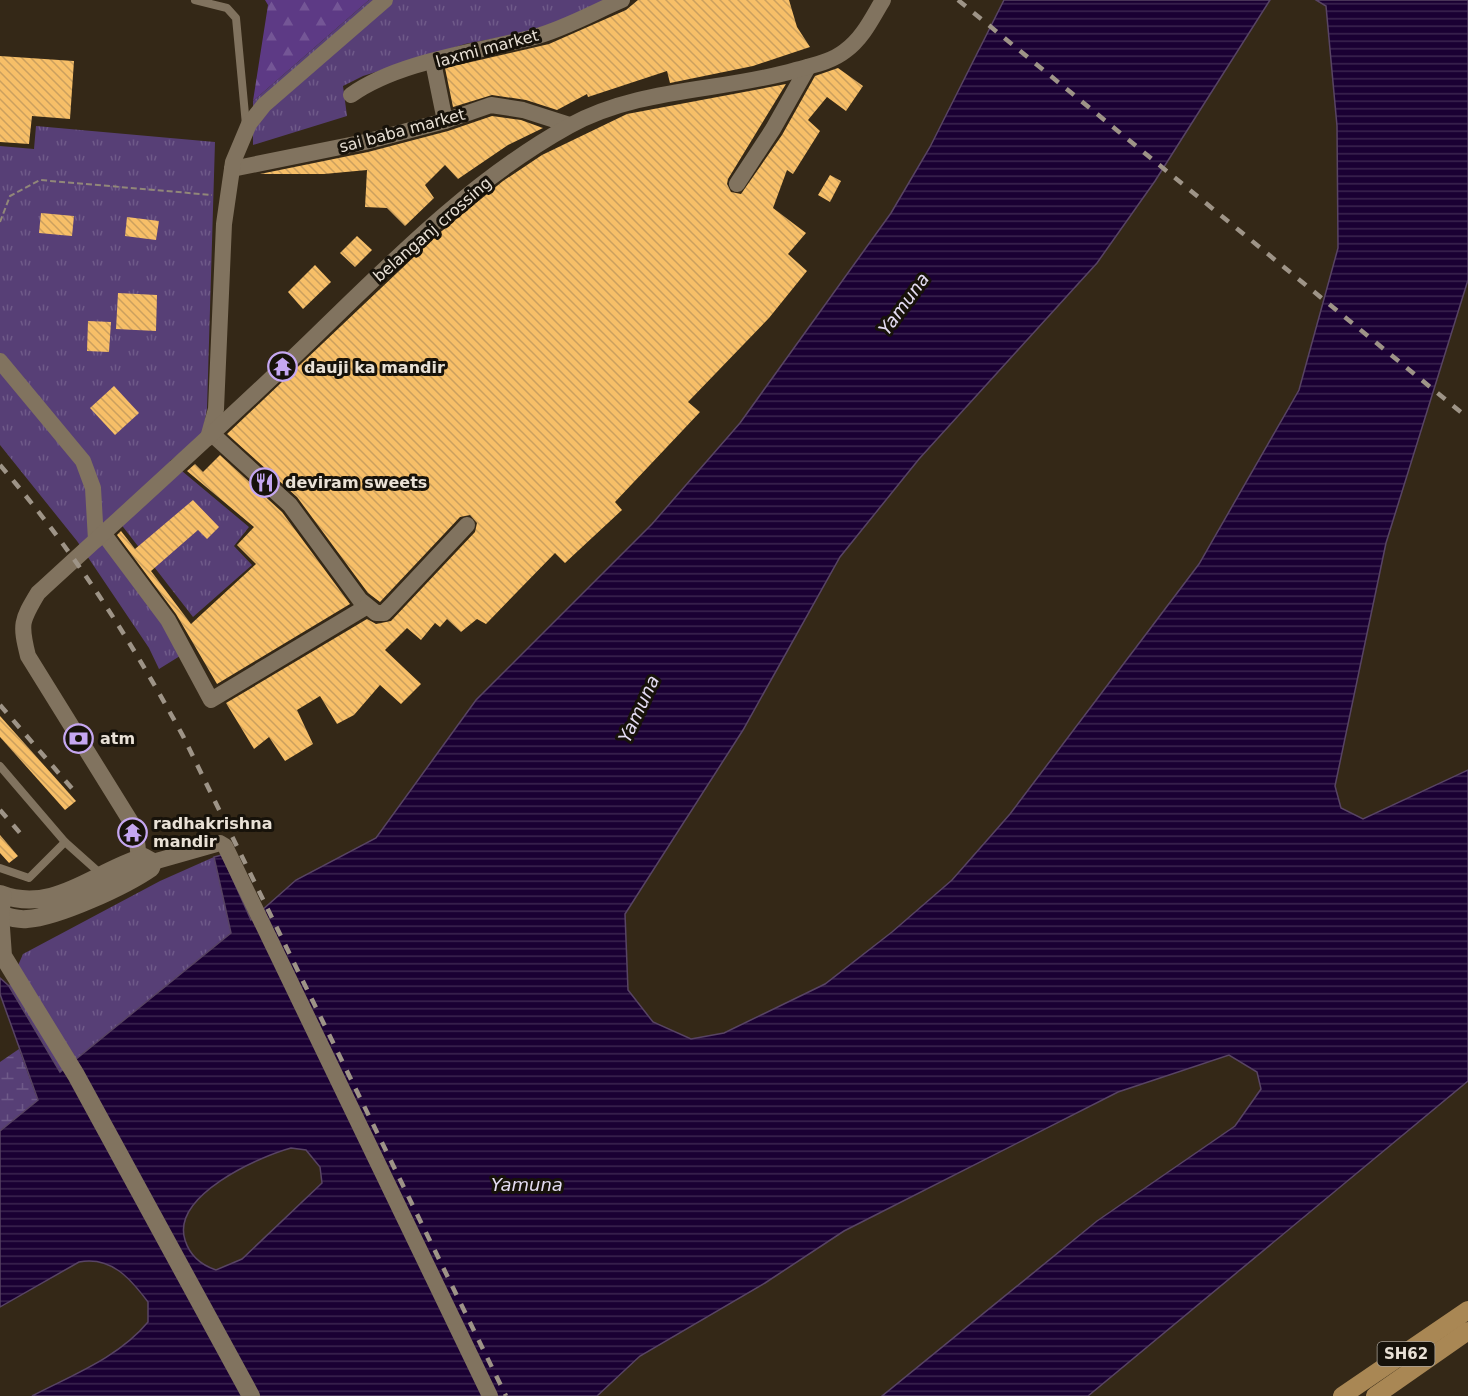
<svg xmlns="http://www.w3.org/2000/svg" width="1468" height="1396" viewBox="0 0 1468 1396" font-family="'DejaVu Sans',sans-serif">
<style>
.grass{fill:url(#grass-tufts)}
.forest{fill:url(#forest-firs)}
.wetland{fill:url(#wetland-marsh)}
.water{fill:url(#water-rules);stroke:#584464;stroke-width:1.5;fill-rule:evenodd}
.building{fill:url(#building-back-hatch)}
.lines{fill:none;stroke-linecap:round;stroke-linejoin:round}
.path{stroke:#918779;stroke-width:2;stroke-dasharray:6 3;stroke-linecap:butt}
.lane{stroke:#81735f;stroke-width:8}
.street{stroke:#81735f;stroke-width:16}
.secondary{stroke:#81735f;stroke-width:18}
.primary{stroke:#a98754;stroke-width:18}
.rail{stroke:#9e9487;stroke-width:4.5;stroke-dasharray:10 10;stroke-linecap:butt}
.labels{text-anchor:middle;stroke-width:6;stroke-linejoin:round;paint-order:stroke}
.shield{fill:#17120a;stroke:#aaa399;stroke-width:1.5}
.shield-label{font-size:15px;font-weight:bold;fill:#e9e1d6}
.street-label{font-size:16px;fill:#e9e1d6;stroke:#17120a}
.poi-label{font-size:16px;font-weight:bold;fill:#e9e1d6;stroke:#17120a;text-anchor:start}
.water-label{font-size:18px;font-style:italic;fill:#e4dcf2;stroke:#17120a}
</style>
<defs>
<pattern id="grass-tufts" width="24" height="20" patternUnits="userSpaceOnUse" patternTransform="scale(1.5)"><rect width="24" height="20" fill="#573f76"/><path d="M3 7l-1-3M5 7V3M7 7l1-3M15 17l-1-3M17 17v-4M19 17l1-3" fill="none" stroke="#6f5a89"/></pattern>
<pattern id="forest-firs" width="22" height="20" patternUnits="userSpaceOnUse" patternTransform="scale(1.5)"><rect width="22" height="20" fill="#5d3a85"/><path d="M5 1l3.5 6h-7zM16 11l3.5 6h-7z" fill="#745696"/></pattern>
<pattern id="wetland-marsh" width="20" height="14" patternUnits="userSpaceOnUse" patternTransform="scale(1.5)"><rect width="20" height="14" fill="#573f76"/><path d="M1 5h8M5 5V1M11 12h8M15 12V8" fill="none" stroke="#6f5a89"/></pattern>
<pattern id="water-rules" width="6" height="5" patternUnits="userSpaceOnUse" patternTransform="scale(1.5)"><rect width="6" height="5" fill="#1a0033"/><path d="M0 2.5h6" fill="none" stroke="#3b2550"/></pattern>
<pattern id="building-back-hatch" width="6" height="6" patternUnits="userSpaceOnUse" patternTransform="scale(1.5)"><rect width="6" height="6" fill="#f7bf68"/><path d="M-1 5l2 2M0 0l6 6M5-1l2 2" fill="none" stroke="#cba05e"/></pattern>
</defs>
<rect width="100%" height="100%" fill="#342817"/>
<!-- grass -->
<g class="grass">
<polygon points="369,0 618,0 536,30 465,44 363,76 343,86 347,116 253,145 253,101"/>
<polygon points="36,126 215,142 207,409 202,436 170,461 249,527 234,546 252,565 193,617 120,523 102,539 164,621 180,656 159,669 149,648 77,541 0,445 0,146 34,149"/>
<polygon points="214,857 231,933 60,1072 9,986 23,954 160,881"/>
</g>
<!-- forest -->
<polygon class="forest" points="265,0 369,0 253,101 268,5"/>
<!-- wetland -->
<polygon class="wetland" points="19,1049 38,1101 0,1131 0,1062"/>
<!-- water -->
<path class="water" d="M1004 0H1270L1155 181 1097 263 919 459 840 557 743 730 625 914 628 990 653 1022 691 1039 724 1033 825 984 892 932 952 880 1010 814 1199 564 1299 390 1338 248 1337 126 1326 6 1316 0H1468V280L1386 543 1335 786 1341 808 1363 819 1468 770V1081L1088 1396H882L1097 1221 1235 1126 1261 1089 1257 1072 1229 1055 1118 1092 844 1231 765 1283 640 1356 597 1396H32C72 1375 118 1358 148 1322V1302C130 1278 111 1256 79 1262L0 1307V1131L38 1100 0 994V978L9 986 60 1072 231 933 214 857 222 855 251 920 296 880 376 838 476 700 652 524 740 423 891 213 930 147ZM291 1148 306 1150 320 1167 322 1183 242 1259 216 1270C201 1265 190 1256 185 1240 171 1196 258 1157 291 1148Z"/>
<!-- building -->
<g class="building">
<polygon points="638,0 789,0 797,27 810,47 753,66 670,83 667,71 588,97 587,94 557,110 526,100 492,95 453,107 445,68 549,44 626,10"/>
<polygon points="0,56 74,61 70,119 32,116 29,144 0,142"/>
<polygon points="838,68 863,86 846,111 827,97 808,120 820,131 793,174 787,170 773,208 806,233 788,254 807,271 769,318 688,402 700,412 615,502 622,510 565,563 555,553 486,624 477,619 461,632 447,619 440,627 435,623 421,640 407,628 385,650 421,684 401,704 380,685 354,715 337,724 320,696 297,710 313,744 285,761 269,737 254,749 226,703 367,619 376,624 391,621 475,532 477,523 470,515 460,517 380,602 368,593 297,497 227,434 437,235 503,181 542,155 627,114 786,84 728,179 727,184 731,192 741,194 782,135 815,76"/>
<polygon points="492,116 521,120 543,128 508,145 458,179 445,165 425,185 434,198 405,226 387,208 365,207 367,170 324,174 260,174 368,152 448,131"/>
<polygon points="830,175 841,181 830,202 818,195"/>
<polygon points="41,213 74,216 72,236 39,233"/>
<polygon points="127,217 159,221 156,240 125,236"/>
<polygon points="357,236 372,250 355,267 340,253"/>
<polygon points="315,265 331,282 303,309 288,292"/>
<polygon points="118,293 157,295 156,331 116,329"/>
<polygon points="88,321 111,322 109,352 87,351"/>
<polygon points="114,386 139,413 115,435 90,408"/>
<polygon points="220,455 282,512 350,604 217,684 176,614 117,535 121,531 135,549 193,500 219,527 207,539 198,530 151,571 191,624 256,564 237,545 254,527 187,471 195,464 203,472"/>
<polygon points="0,716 76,801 65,810 0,737"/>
<polygon points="0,835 18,856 9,863 0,853"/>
</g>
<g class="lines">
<!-- path -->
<polyline class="path" points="0,222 10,196 40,180 212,195"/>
<!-- lane -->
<g class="lane">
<polyline points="195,0 227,8 236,18 246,125"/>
<polyline points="0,766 65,842"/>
<polyline points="0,868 29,878 65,842 102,875"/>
</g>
<!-- street -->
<g class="street">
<polyline points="433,62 445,121"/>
<path d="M351 95C399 61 477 52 534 37 564 29 594 12 622 0"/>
<polyline points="232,169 365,142 445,121 491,105 523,110 570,125"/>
<polyline points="737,184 773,129 808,67"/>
<polyline points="0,361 83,461 93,488 96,540"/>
<polyline points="212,434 290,505 360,600 376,613 384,613 390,607 467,525"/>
<polyline points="208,438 216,409 224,224 233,162 249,124 264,105 385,0"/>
<polyline points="103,533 168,620 211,700 366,607"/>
<path d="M139 859 136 833 131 822 28 656C20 624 21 621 38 593 127 511 217 431 304 347 387 267 468 182 569 126 640 87 721 92 796 70 813 65 831 62 845 51 863 38 872 18 883 0"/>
<polyline points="153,862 220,843 225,846 490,1396"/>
</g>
<!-- secondary -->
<g class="secondary">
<path d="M0 894C54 915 95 871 144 857L153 862 151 868C125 886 58 917 27 919 18 920 8 917 0 914"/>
<polyline points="3,896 0,914 3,956 76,1075 251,1396"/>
</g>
<!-- primary -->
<g class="primary">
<polyline points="1342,1396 1468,1310"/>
<polyline points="1375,1396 1468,1331"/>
</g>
<!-- rail -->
<g class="rail">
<polyline points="958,0 1468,418"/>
<path d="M0 465C74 551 129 637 183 736L506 1396"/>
<polyline points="0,705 75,792"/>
<polyline points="0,810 20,833"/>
</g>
</g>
<!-- icons -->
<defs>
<symbol id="temple-ring" viewBox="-11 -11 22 22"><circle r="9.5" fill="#17120a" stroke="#c5a7f1" stroke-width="1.5"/><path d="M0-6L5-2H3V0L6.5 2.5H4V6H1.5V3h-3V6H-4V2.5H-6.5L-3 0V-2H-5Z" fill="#c5a7f1"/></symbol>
<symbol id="restaurant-ring" viewBox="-11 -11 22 22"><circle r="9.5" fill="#17120a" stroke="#c5a7f1" stroke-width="1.5"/><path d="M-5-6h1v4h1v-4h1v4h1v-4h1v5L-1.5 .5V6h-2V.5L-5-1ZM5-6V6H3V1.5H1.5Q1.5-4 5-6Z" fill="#c5a7f1"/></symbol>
<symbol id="bank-ring" viewBox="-11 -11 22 22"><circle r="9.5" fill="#17120a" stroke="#c5a7f1" stroke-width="1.5"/><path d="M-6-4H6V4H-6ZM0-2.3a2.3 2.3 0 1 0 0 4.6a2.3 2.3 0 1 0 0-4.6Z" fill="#c5a7f1"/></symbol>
</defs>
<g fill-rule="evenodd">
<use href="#temple-ring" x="266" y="350" width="33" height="33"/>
<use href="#restaurant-ring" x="248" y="466" width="33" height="33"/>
<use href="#bank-ring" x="62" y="722" width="33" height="33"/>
<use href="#temple-ring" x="116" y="816" width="33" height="33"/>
</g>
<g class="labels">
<!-- shield labels -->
<rect class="shield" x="1377.5" y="1342" width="57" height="24" rx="4.5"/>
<g class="shield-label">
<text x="1406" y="1359">SH62</text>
</g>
<!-- street labels -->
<g class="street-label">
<text transform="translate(487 48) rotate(-15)" y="6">laxmi market</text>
<text transform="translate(402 130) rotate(-15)" y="6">sai baba market</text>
<text transform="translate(432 229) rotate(-41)" y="6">belanganj crossing</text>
</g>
<!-- poi labels -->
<g class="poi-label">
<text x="304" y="373">dauji ka mandir</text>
<text x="285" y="488">deviram sweets</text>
<text x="100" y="744">atm</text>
<text x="153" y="829">radhakrishna<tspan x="153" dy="18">mandir</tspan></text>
</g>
<!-- water labels -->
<g class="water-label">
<text transform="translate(904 304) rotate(-54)" y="6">Yamuna</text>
<text transform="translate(639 709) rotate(-65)" y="6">Yamuna</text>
<text x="527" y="1191">Yamuna</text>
</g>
</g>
</svg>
